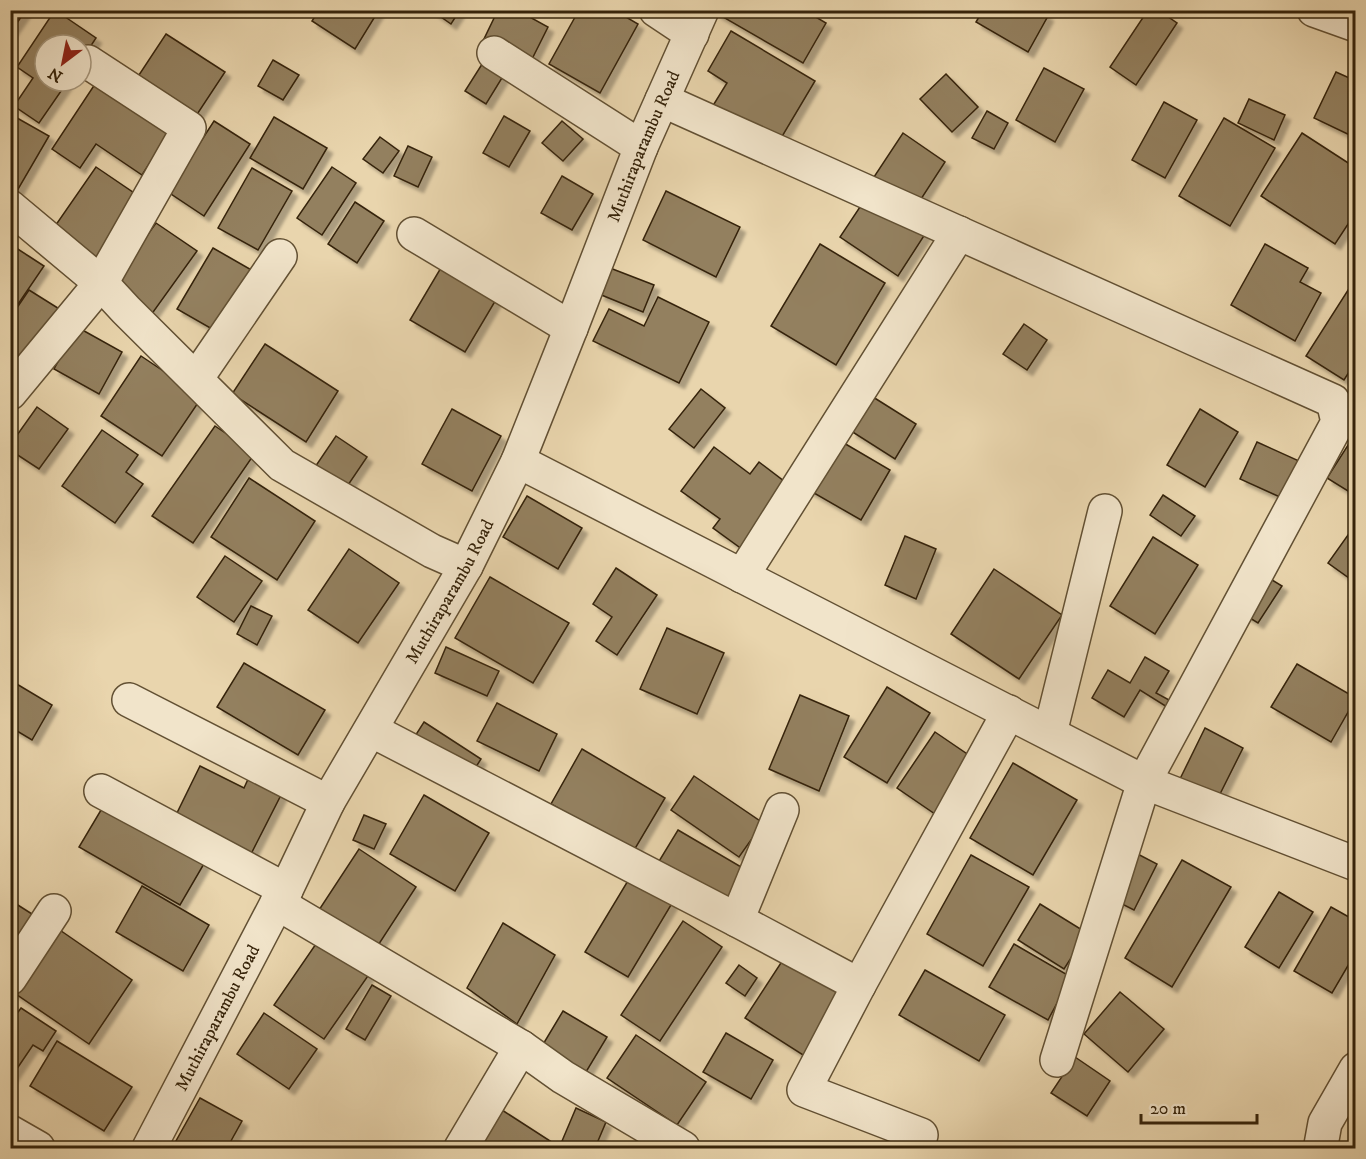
<svg xmlns="http://www.w3.org/2000/svg" width="1366" height="1159" viewBox="0 0 1366 1159" font-family="'IM FELL DW Pica',serif">
<style>
.building{fill:#93805f;stroke:#35230a;stroke-width:1.5;filter:url(#shadow)}
.lines{fill:none;stroke-linecap:round;stroke-linejoin:round}
.street-casing{stroke:#625033;stroke-width:36}
.street{stroke:#f1e4ca;stroke-width:33}
.labels{text-anchor:middle;stroke-width:5;stroke-linejoin:round;paint-order:stroke}
.street-label{font-size:18px;fill:#35230a;stroke:#f1e4ca}
</style>
<defs>
<filter id="shadow"><feDropShadow dx="5.5" dy="5.5" stdDeviation="1.5" flood-color="#0004"/></filter>
</defs>
<rect width="100%" height="100%" fill="#e9d5ad"/>
<filter id="stains"><feTurbulence type="fractalNoise" baseFrequency=".00333" numOctaves="4"/><feColorMatrix values="0 0 0 0 .2 0 0 0 0 .09 0 0 0 0 .02 0 0 0 .5 -.17"/></filter>
<radialGradient id="worn" r=".72"><stop offset=".6" stop-color="#630" stop-opacity="0"/><stop offset="1" stop-color="#630" stop-opacity=".3"/></radialGradient>
<!-- building -->
<g class="building">
<polygon points="10,10 26,10 10,33"/>
<polygon points="55,10 96,38 81,61 81,45 45,45 45,81 68,81 39,123 14,106 33,78 17,67"/>
<polygon points="319,10 379,10 355,49 312,21"/>
<polygon points="431,10 460,10 451,24"/>
<polygon points="498,10 517,10 548,27 529,65 483,41"/>
<polygon points="579,10 614,10 638,24 600,93 549,64"/>
<polygon points="717,10 804,10 826,23 803,63 716,13"/>
<polygon points="983,10 1039,10 1048,16 1028,52 976,22"/>
<polygon points="1148,10 1158,10 1177,23 1136,85 1110,67"/>
<polygon points="731,31 815,81 774,150 709,112 727,83 708,71"/>
<polygon points="166,34 225,72 192,122 133,84"/>
<polygon points="273,60 299,75 283,100 258,86"/>
<polygon points="484,61 505,73 486,104 465,91"/>
<polygon points="1044,68 1084,89 1055,142 1016,120"/>
<polygon points="1336,72 1356,81 1356,138 1314,118"/>
<polygon points="946,74 978,107 952,132 920,99"/>
<polygon points="99,78 174,126 142,175 96,144 80,168 52,149"/>
<polygon points="1249,99 1285,115 1274,140 1238,123"/>
<polygon points="1164,102 1197,120 1165,178 1132,160"/>
<polygon points="987,111 1008,123 994,149 972,138"/>
<polygon points="10,114 49,136 17,191 10,187"/>
<polygon points="504,116 530,131 509,167 483,153"/>
<polygon points="274,117 327,148 303,189 250,158"/>
<polygon points="1224,118 1275,148 1230,226 1179,196"/>
<polygon points="214,121 250,144 204,216 168,192"/>
<polygon points="562,121 583,139 563,161 542,143"/>
<polygon points="903,133 945,162 910,216 929,228 898,276 840,237 870,192 866,189"/>
<polygon points="1302,133 1356,168 1356,212 1335,244 1261,196"/>
<polygon points="380,137 399,151 383,173 363,159"/>
<polygon points="408,146 432,157 418,187 394,176"/>
<polygon points="96,167 140,197 97,260 53,229"/>
<polygon points="332,167 356,183 322,235 297,218"/>
<polygon points="252,168 292,191 258,250 218,228"/>
<polygon points="562,176 593,194 572,230 541,213"/>
<polygon points="666,191 740,227 716,277 643,240"/>
<polygon points="355,202 384,221 357,263 328,244"/>
<polygon points="156,223 197,251 151,315 110,287"/>
<polygon points="10,244 44,266 10,316"/>
<polygon points="820,244 885,283 836,365 771,326"/>
<polygon points="1265,244 1308,268 1300,282 1321,293 1295,341 1231,305"/>
<polygon points="213,248 255,272 219,333 177,309"/>
<polygon points="442,266 497,298 465,352 410,320"/>
<polygon points="610,268 654,285 643,312 599,294"/>
<polygon points="1350,287 1356,291 1356,361 1344,380 1306,356"/>
<polygon points="29,290 61,310 10,388 10,318"/>
<polygon points="658,297 709,322 679,383 593,341 609,309 644,326"/>
<polygon points="1024,324 1047,340 1027,370 1003,354"/>
<polygon points="77,327 122,352 99,394 54,369"/>
<polygon points="265,344 338,391 306,442 232,394"/>
<polygon points="141,356 202,397 162,456 101,416"/>
<polygon points="701,389 725,408 694,448 669,429"/>
<polygon points="873,397 916,424 895,459 851,431"/>
<polygon points="37,407 68,429 39,469 10,450 10,445"/>
<polygon points="452,409 501,436 472,491 422,464"/>
<polygon points="1200,409 1238,432 1205,487 1167,465"/>
<polygon points="215,426 255,453 193,543 152,516"/>
<polygon points="102,430 138,455 126,472 143,484 115,523 62,486"/>
<polygon points="336,436 367,457 344,491 313,470"/>
<polygon points="837,439 890,470 861,520 807,489"/>
<polygon points="1257,442 1308,465 1291,502 1240,479"/>
<polygon points="1350,442 1356,446 1356,496 1327,478"/>
<polygon points="714,447 750,474 759,462 793,488 746,552 713,528 720,519 681,491"/>
<polygon points="249,478 315,521 277,580 211,537"/>
<polygon points="1163,495 1195,516 1181,536 1150,515"/>
<polygon points="527,496 582,528 558,569 503,537"/>
<polygon points="1353,528 1356,530 1356,583 1328,563"/>
<polygon points="905,536 936,549 916,599 885,585"/>
<polygon points="1153,537 1198,565 1155,634 1110,606"/>
<polygon points="349,549 399,583 358,643 308,610"/>
<polygon points="225,556 262,581 234,622 197,597"/>
<polygon points="616,568 657,595 617,655 596,641 612,617 593,604"/>
<polygon points="994,569 1062,615 1019,679 951,634"/>
<polygon points="1254,569 1282,586 1258,623 1230,606"/>
<polygon points="490,577 569,623 533,683 455,638"/>
<polygon points="251,606 272,616 257,645 237,634"/>
<polygon points="667,628 724,653 697,714 640,689"/>
<polygon points="446,647 499,671 487,696 435,673"/>
<polygon points="1145,657 1169,671 1156,693 1171,701 1167,707 1140,690 1124,717 1092,698 1108,670 1130,683"/>
<polygon points="244,663 325,710 298,755 217,707"/>
<polygon points="1297,664 1356,698 1331,742 1271,707"/>
<polygon points="10,680 52,705 32,740 12,728 10,730"/>
<polygon points="887,687 930,713 887,783 844,757"/>
<polygon points="800,695 849,716 819,791 769,769"/>
<polygon points="497,703 557,734 539,771 477,741"/>
<polygon points="424,722 481,759 460,792 403,755"/>
<polygon points="1205,728 1243,748 1216,802 1178,783"/>
<polygon points="935,732 973,758 935,814 897,788"/>
<polygon points="582,749 665,798 633,852 551,804"/>
<polygon points="1013,763 1077,800 1033,875 970,838"/>
<polygon points="200,766 244,788 249,777 282,793 251,854 175,817"/>
<polygon points="694,776 763,823 739,857 671,810"/>
<polygon points="424,795 489,833 455,891 390,854"/>
<polygon points="104,805 205,862 180,905 79,847"/>
<polygon points="364,815 386,824 374,849 353,840"/>
<polygon points="678,830 748,871 720,918 650,876"/>
<polygon points="359,849 416,887 375,950 317,913"/>
<polygon points="1130,850 1157,864 1134,910 1106,896"/>
<polygon points="971,855 1029,887 983,966 927,934"/>
<polygon points="1182,860 1231,887 1172,987 1125,958"/>
<polygon points="632,874 674,900 628,977 585,952"/>
<polygon points="142,886 209,925 183,971 116,932"/>
<polygon points="1279,892 1313,912 1279,968 1245,947"/>
<polygon points="10,900 43,921 10,969"/>
<polygon points="1040,904 1087,933 1064,969 1018,940"/>
<polygon points="1331,907 1356,921 1356,952 1332,993 1294,971"/>
<polygon points="683,921 722,947 660,1041 621,1015"/>
<polygon points="503,923 555,955 517,1024 467,988"/>
<polygon points="54,926 132,980 89,1044 10,990"/>
<polygon points="320,938 370,973 324,1039 274,1005"/>
<polygon points="1014,944 1071,977 1048,1020 989,987"/>
<polygon points="790,949 859,994 814,1062 745,1018"/>
<polygon points="739,965 757,978 745,996 726,983"/>
<polygon points="925,970 1005,1015 979,1061 899,1015"/>
<polygon points="372,985 391,996 365,1040 346,1029"/>
<polygon points="1120,992 1164,1029 1128,1072 1084,1034"/>
<polygon points="21,1008 56,1031 43,1051 33,1045 10,1079 10,1023"/>
<polygon points="563,1011 607,1037 586,1072 542,1046"/>
<polygon points="264,1013 317,1049 289,1089 237,1054"/>
<polygon points="726,1033 773,1060 751,1099 703,1072"/>
<polygon points="636,1035 706,1082 677,1125 607,1078"/>
<polygon points="57,1041 132,1087 104,1131 30,1086"/>
<polygon points="1075,1057 1110,1081 1087,1116 1051,1093"/>
<polygon points="200,1098 242,1121 227,1148 172,1148"/>
<polygon points="576,1108 606,1122 595,1148 580,1148 562,1141"/>
<polygon points="502,1110 561,1148 478,1148"/>
</g>
<g class="lines">
<defs>
<g id="street">
<polyline points="656,10 692,34"/>
<polyline points="1314,10 1356,25"/>
<polyline points="494,53 641,147"/>
<polyline points="662,100 1333,401 1338,422 1144,782 1057,1060"/>
<polyline points="10,207 101,283 126,310 282,465 432,551 466,566"/>
<polyline points="414,234 571,328"/>
<polyline points="196,379 280,256"/>
<polyline points="10,393 101,283 189,128 88,62"/>
<polyline points="518,461 1144,782 1356,864"/>
<polyline points="742,576 959,233"/>
<polyline points="129,700 328,802"/>
<polyline points="371,730 737,920 859,985"/>
<polyline points="1050,733 1105,511"/>
<polyline points="101,791 286,890"/>
<polyline points="277,903 521,1047 563,1077 683,1148"/>
<polyline points="737,920 782,810"/>
<polyline points="10,978 54,911"/>
<polyline points="10,1132 38,1148"/>
<polyline points="921,1135 804,1090 859,985 1009,712"/>
<path id="s1" d="M149 1148 277 903 286 890 328 802 466 566 518 461 571 328 641 147 702 10"/>
<polyline points="461,1148 521,1047"/>
<polyline points="1323,1148 1321,1145 1325,1123 1356,1069"/>
</g>
</defs>
<!-- street casing -->
<use href="#street" class="street-casing"/>
<!-- street -->
<use href="#street" class="street"/>
</g>
<g class="labels">
<!-- street labels -->
<g class="street-label">
<text dy="6" stroke="none"><textPath href="#s1" startOffset="1119">Muthiraparambu Road</textPath></text>
<text dy="6" stroke="none"><textPath href="#s1" startOffset="633">Muthiraparambu Road</textPath></text>
<text dy="6" stroke="none"><textPath href="#s1" startOffset="147">Muthiraparambu Road</textPath></text>
</g>
</g>
<!-- margin -->
<rect width="1366" height="1159" fill="none" stroke="#e9d5ad" stroke-width="36"/>
<rect x="12" y="12" width="1342" height="1135" fill="none" stroke="#35230a" stroke-width="3"/>
<rect x="18" y="18" width="1330" height="1123" fill="none" stroke="#35230a" stroke-width="1.5"/>
<!-- north arrow -->
<g transform="translate(63 63) rotate(212)"><circle r="28" fill="#f1e4ca" stroke="#a6977d" stroke-width="1.5"/>
<path d="M0-4.5L10 22L0 15L-10 22Z" fill="#8f2418"/>
<text y="-9" font-size="16" font-weight="bold" text-anchor="middle" fill="#35230a">N</text>
</g>
<!-- scale -->
<path d="M1141 1114v9h116v-9" fill="none" stroke="#35230a" stroke-width="3"/>
<text x="1150" y="1114" font-size="18" fill="#35230a" stroke="#f1e4ca" stroke-width="4.5" paint-order="stroke">20 m</text>
<rect width="100%" height="100%" filter="url(#stains)"/>
<rect width="100%" height="100%" fill="url(#worn)"/>
</svg>
